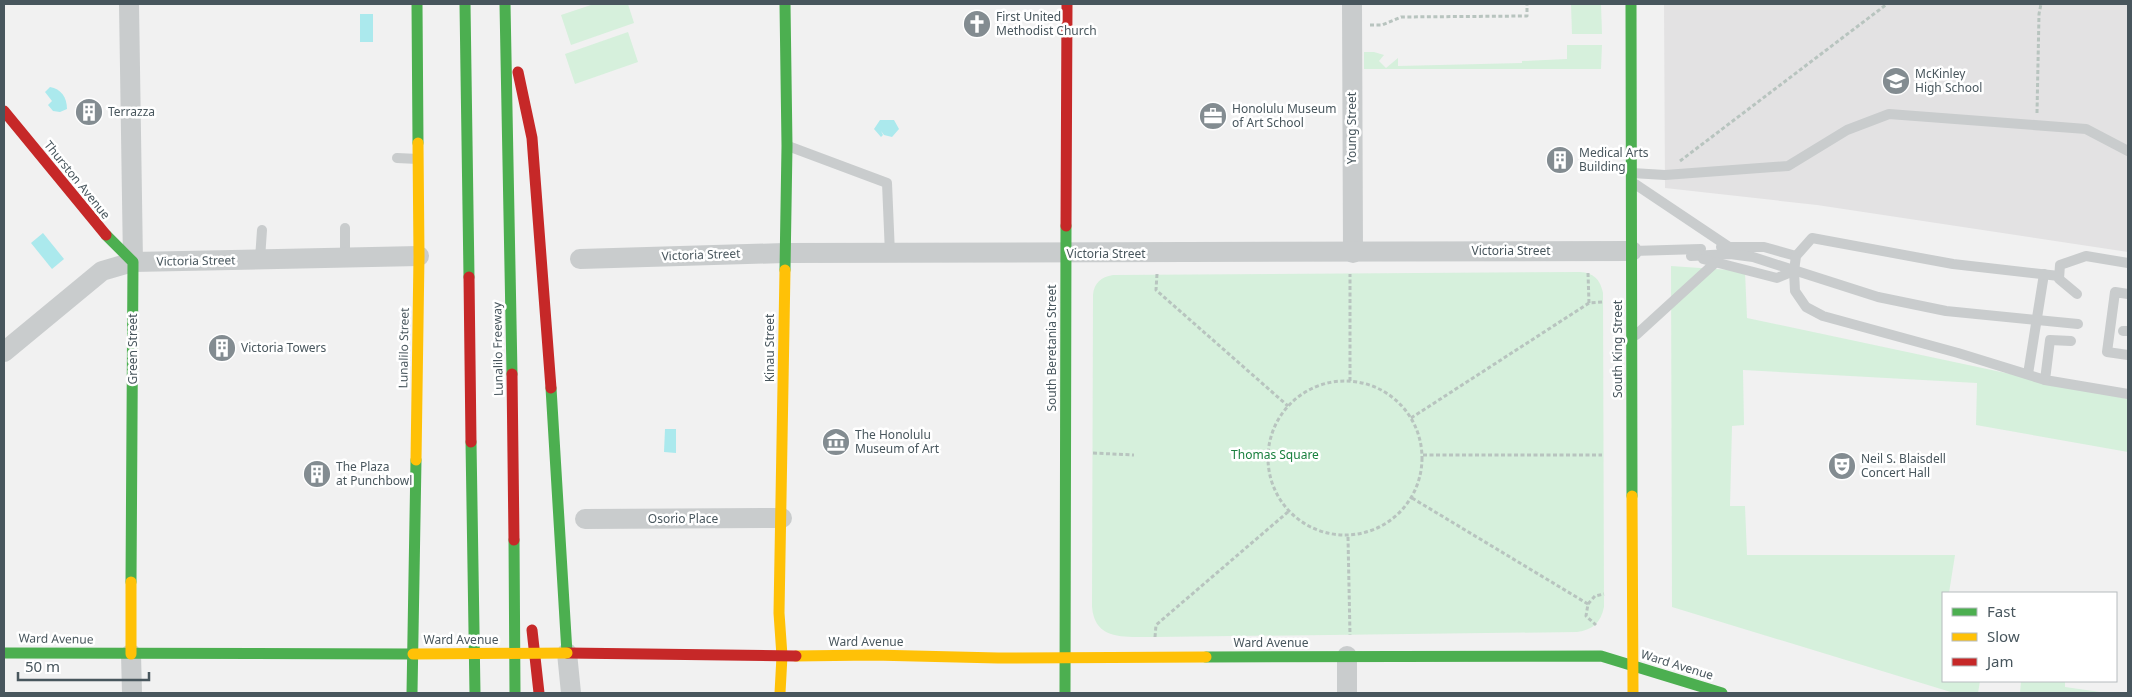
<svg xmlns="http://www.w3.org/2000/svg" width="2132" height="697" viewBox="0 0 2132 697" font-family="'Noto Sans',sans-serif">
<style>
.education{fill:#e3e2e3}
.green{fill:#d6f0dc}
.water{fill:#abe9ed}
.lines{fill:none;stroke-linecap:round;stroke-linejoin:round}
.path{stroke:#b8c4bf;stroke-width:3;stroke-dasharray:4 2.5;stroke-linecap:butt}
.lane{stroke:#c9cccd;stroke-width:10}
.street{stroke:#c9cccd;stroke-width:20}
.fast{stroke:#4caf50;stroke-width:11}
.slow{stroke:#ffc107;stroke-width:11}
.jam{stroke:#c62828;stroke-width:11}
.slow-bridge{stroke:#ffc107;stroke-width:11}
.labels{text-anchor:middle;stroke-width:5;stroke-linejoin:round;paint-order:stroke}
.poi-label{font-size:12px;fill:#48565d;stroke:#fff;text-anchor:start}
.street-label{font-size:12px;fill:#48565d;stroke:#fff}
.park-label{font-size:12px;fill:#187f3d;stroke:#fff}
</style>
<rect width="100%" height="100%" fill="#f1f1f1"/>
<!-- education -->
<polygon class="education" points="1664,4 2128,4 2128,252 1817,205 1665,188"/>
<!-- green -->
<g class="green">
<polygon points="594,4 628,4 634,23 571,45 561,15"/>
<polygon points="1571,4 1601,4 1602,34 1572,34"/>
<polygon points="628,32 638,62 575,84 565,54"/>
<polygon points="1567,45 1602,45 1601,69 1364,69 1364,52 1374,52 1384,55 1379,61 1386,68 1398,58 1398,66 1522,63 1522,61 1567,59"/>
<polygon points="1671,266 1745,271 1747,318 2128,399 2128,452 1976,425 1977,383 1743,370 1744,425 1732,426 1730,506 1745,506 1747,555 1955,555 1949,593 1943,593 1943,681 1980,681 1978,693 1954,693 1672,607"/>
<path d="M1580 272C1594 273 1600 279 1603 293L1604 607C1601 622 1593 630 1577 632L1155 637C1129 636 1095 643 1092 607L1093 295C1094 283 1101 277 1113 275Z"/>
<polygon points="2021,681 2065,681 2065,687 2107,693 2020,693"/>
</g>
<!-- water -->
<g class="water">
<rect x="360" y="14" width="13" height="28"/>
<path d="M50 87C61 89 67 97 67 109L60 112 53 111 48 105 52 101 45 92Z"/>
<polygon points="880,120 894,120 899,129 892,137 884,135 881,131 883,135 881,137 874,129"/>
<polygon points="43,233 64,259 52,269 31,243"/>
<polygon points="665,429 676,429 676,453 664,452"/>
</g>
<g class="lines">
<!-- path -->
<g class="path">
<polyline points="1370,25 1382,25 1401,17 1527,16 1527,4"/>
<polyline points="2037,113 2039,14 2041,4"/>
<polyline points="1680,161 1887,4"/>
<polyline points="1588,273 1589,303"/>
<polyline points="1157,274 1156,290 1288,406"/>
<circle cx="1345" cy="458" r="77"/>
<polyline points="1350,381 1350,274"/>
<polyline points="1411,418 1589,303 1603,302"/>
<polyline points="1093,453 1134,455"/>
<polyline points="1423,455 1602,455"/>
<polyline points="1412,498 1588,604 1586,616 1596,625"/>
<polyline points="1348,537 1350,635"/>
<polyline points="1588,604 1595,596 1604,594"/>
<polyline points="1155,637 1156,625 1289,511"/>
</g>
<!-- lane -->
<g class="lane">
<polyline points="788,146 887,183 890,254"/>
<polyline points="397,158 418,159"/>
<polyline points="1632,173 1665,175 1788,166 1847,130 1889,114 2086,129 2128,151"/>
<polyline points="1635,184 1729,247"/>
<polyline points="1721,247 1764,247 1796,256"/>
<polyline points="1633,251 1701,249"/>
<polyline points="1691,256 1730,254 1753,257 1878,297 1946,311 2078,324"/>
<polyline points="345,258 345,228"/>
<polyline points="260,259 262,230"/>
<polyline points="1703,259 1777,278 1794,271"/>
<polyline points="2077,294 2059,279 2060,265 2086,256 2128,263"/>
<polyline points="2128,294 2115,292 2107,352 2128,355"/>
<polyline points="2123,331 2128,331"/>
<polyline points="1636,335 1716,262"/>
<polyline points="2071,341 2050,340 2045,380 2128,394"/>
<polyline points="2028,374 2044,274"/>
<polyline points="2045,380 1958,353 1823,316 1806,307 1795,291 1794,271 1796,256 1812,238 1953,264 2059,276"/>
</g>
<!-- street -->
<g class="street">
<polyline points="129,4 133,262"/>
<polyline points="1352,4 1353,253"/>
<polyline points="580,259 785,253 1632,251"/>
<polyline points="4,352 102,271 133,262 419,256"/>
<polyline points="585,519 782,518"/>
<polyline points="567,653 571,693"/>
<polyline points="131,654 132,693"/>
<polyline points="1347,693 1347,656"/>
</g>
<!-- fast -->
<g class="fast">
<polyline points="417,4 418,143"/>
<polyline points="465,4 469,277"/>
<polyline points="505,4 512,374"/>
<polyline points="1631,4 1632,496"/>
<polyline points="106,235 133,262 131,582"/>
<polyline points="785,270 787,146 785,4"/>
<polyline points="551,388 567,653"/>
<polyline points="471,442 475,693"/>
<polyline points="514,540 515,693"/>
<polyline points="4,653 413,654"/>
<polyline points="1206,657 1601,656 1722,693"/>
<polyline points="412,693 416,460"/>
<polyline points="1065,693 1066,226"/>
</g>
<!-- slow -->
<g class="slow">
<polyline points="416,460 419,256 418,143"/>
<polyline points="1632,496 1633,693"/>
<polyline points="131,654 131,582"/>
<polyline points="796,656 873,655 998,658 1206,657"/>
<polyline points="780,693 782,656 779,613 785,270"/>
</g>
<!-- jam -->
<g class="jam">
<polyline points="518,72 532,138 551,388"/>
<polyline points="4,111 106,235"/>
<polyline points="1066,226 1067,4"/>
<polyline points="469,277 471,442"/>
<polyline points="512,374 514,540"/>
<polyline points="532,630 539,693"/>
<polyline points="567,653 796,656"/>
</g>
<!-- slow-bridge -->
<polyline class="slow-bridge" points="413,654 567,653"/>
</g>
<!-- icons -->
<defs>
<symbol id="church-disc" viewBox="-11 -11 22 22"><circle r="9.5" fill="#838c91" stroke="#fff"/><path d="M-1.2-6h2.4v3.5h3.3v2.4h-3.3V6h-2.4V-.1h-3.3v-2.4h3.3Z" fill="#fff"/></symbol>
<symbol id="school-disc" viewBox="-11 -11 22 22"><circle r="9.5" fill="#838c91" stroke="#fff"/><path d="M0-5L7-2L0 1L-7-2ZM-4 1L0 2.5L4 1V4Q0 6-4 4Z" fill="#fff"/></symbol>
<symbol id="building-disc" viewBox="-11 -11 22 22"><circle r="9.5" fill="#838c91" stroke="#fff"/><path d="M-4-6H4V6H1V3H-1V6H-4ZM-2.5-4.3h1.7v1.8h-1.7ZM.8-4.3h1.7v1.8H.8ZM-2.5-1h1.7V.8h-1.7ZM.8-1h1.7V.8H.8Z" fill="#fff"/></symbol>
<symbol id="office-disc" viewBox="-11 -11 22 22"><circle r="9.5" fill="#838c91" stroke="#fff"/><path d="M-6-3h4V-5.5h4V-3h4V5H-6ZM-1-4.5V-3h2v-1.5ZM-6 0V1H6V0Z" fill="#fff"/></symbol>
<symbol id="museum-disc" viewBox="-11 -11 22 22"><circle r="9.5" fill="#838c91" stroke="#fff"/><path d="M0-6L6-3V-2H-6V-3ZM-5-1h2V3h-2ZM-1-1h2V3h-2ZM3-1h2V3H3ZM-6 4H6V6H-6Z" fill="#fff"/></symbol>
<symbol id="theatre-disc" viewBox="-11 -11 22 22"><circle r="9.5" fill="#838c91" stroke="#fff"/><path d="M-5-5.5Q0-4 5-5.5V0Q5 5 0 6Q-5 5-5 0ZM-3.3-2.5H-1v1.5H-3.3ZM1-2.5H3.3v1.5H1ZM-2.8 1Q0 5.5 2.8 1Z" fill="#fff"/></symbol>
</defs>
<g fill-rule="evenodd">
<use href="#church-disc" x="961" y="8" width="32" height="32"/>
<use href="#school-disc" x="1880" y="65" width="32" height="32"/>
<use href="#building-disc" x="73" y="96" width="32" height="32"/>
<use href="#office-disc" x="1197" y="100" width="32" height="32"/>
<use href="#building-disc" x="1544" y="144" width="32" height="32"/>
<use href="#building-disc" x="206" y="332" width="32" height="32"/>
<use href="#museum-disc" x="820" y="426" width="32" height="32"/>
<use href="#theatre-disc" x="1826" y="450" width="32" height="32"/>
<use href="#building-disc" x="301" y="458" width="32" height="32"/>
</g>
<g class="labels">
<!-- poi labels -->
<g class="poi-label">
<text x="996" y="21">First United<tspan x="996" dy="14">Methodist Church</tspan></text>
<text x="1915" y="78">McKinley<tspan x="1915" dy="14">High School</tspan></text>
<text x="1232" y="113">Honolulu Museum<tspan x="1232" dy="14">of Art School</tspan></text>
<text x="108" y="116">Terrazza</text>
<text x="1579" y="157">Medical Arts<tspan x="1579" dy="14">Building</tspan></text>
<text x="241" y="352">Victoria Towers</text>
<text x="855" y="439">The Honolulu<tspan x="855" dy="14">Museum of Art</tspan></text>
<text x="1861" y="463">Neil S. Blaisdell<tspan x="1861" dy="14">Concert Hall</tspan></text>
<text x="336" y="471">The Plaza<tspan x="336" dy="14">at Punchbowl</tspan></text>
</g>
<!-- street labels -->
<g class="street-label">
<text transform="translate(1352 128) rotate(-90)" y="4">Young Street</text>
<text transform="translate(77 180) rotate(51)" y="4">Thurston Avenue</text>
<text x="1511" y="255">Victoria Street</text>
<text x="1106" y="258">Victoria Street</text>
<text transform="translate(701 255) rotate(-2)" y="4">Victoria Street</text>
<text transform="translate(196 261) rotate(-1)" y="4">Victoria Street</text>
<text transform="translate(404 348) rotate(-89)" y="4">Lunalilo Street</text>
<text transform="translate(770 348) rotate(-90)" y="4">Kinau Street</text>
<text transform="translate(1052 348) rotate(-90)" y="4">South Beretania Street</text>
<text transform="translate(133 349) rotate(-90)" y="4">Green Street</text>
<text transform="translate(498 349) rotate(-91)" y="4">Lunalilo Freeway</text>
<text transform="translate(1618 349) rotate(-90)" y="4">South King Street</text>
<text x="683" y="523">Osorio Place</text>
<text transform="translate(56 639) rotate(1)" y="4">Ward Avenue</text>
<text x="461" y="644">Ward Avenue</text>
<text x="866" y="646">Ward Avenue</text>
<text x="1271" y="647">Ward Avenue</text>
<text transform="translate(1677 665) rotate(17)" y="4">Ward Avenue</text>
</g>
<!-- park labels -->
<g class="park-label">
<text x="1275" y="459">Thomas Square</text>
</g>
</g>
<!-- border -->
<rect width="2132" height="697" fill="none" stroke="#48565d" stroke-width="10"/>
<!-- legend -->
<rect x="1942" y="592" width="175" height="90" fill="#ffffff" stroke="#b6bbbe"/>
<rect x="1952" y="608" width="25" height="8" fill="#4caf50" stroke="#b6bbbe"/>
<text x="1987" y="617" font-size="15" fill="#48565d">Fast</text>
<rect x="1952" y="633" width="25" height="8" fill="#ffc107" stroke="#b6bbbe"/>
<text x="1987" y="642" font-size="15" fill="#48565d">Slow</text>
<rect x="1952" y="658" width="25" height="8" fill="#c62828" stroke="#b6bbbe"/>
<text x="1987" y="667" font-size="15" fill="#48565d">Jam</text>
<!-- scale -->
<path d="M18 672v8h131v-8" fill="none" stroke="#48565d" stroke-width="2.5"/>
<text x="25" y="672" font-size="15" fill="#48565d" stroke="#ffffff" stroke-width="4" paint-order="stroke">50 m</text>
</svg>
